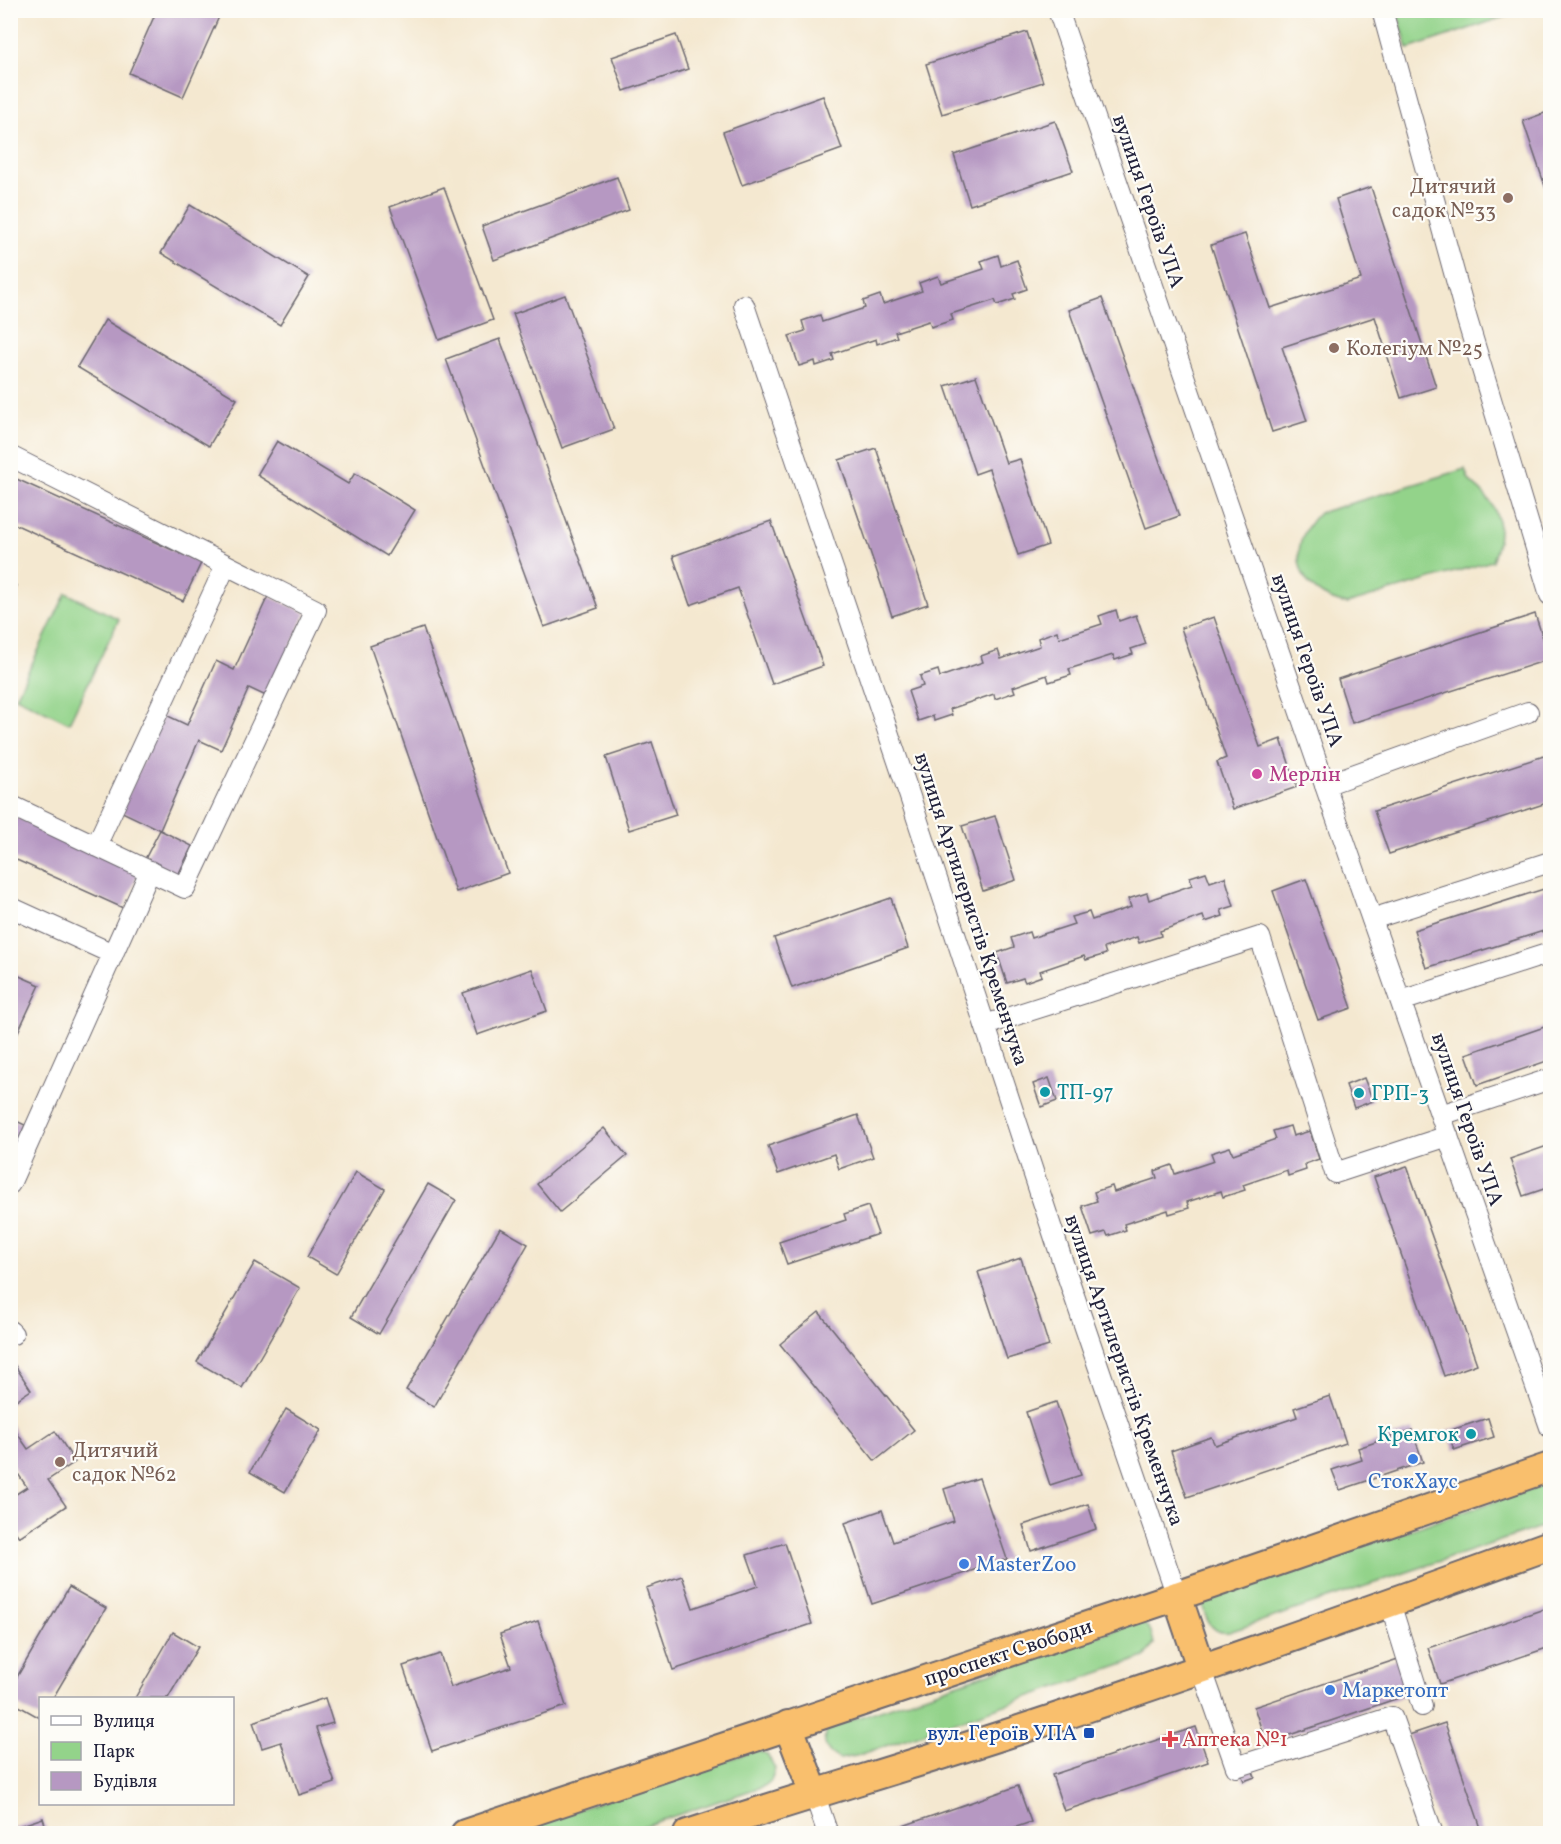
<svg xmlns="http://www.w3.org/2000/svg" width="1561" height="1844" viewBox="0 0 1561 1844" font-family="Vollkorn,serif">
<style>
.green{fill:#93d38a;stroke:#5a7a62;stroke-width:1.5}
.building{fill:#b698c2}
.lines{fill:none;stroke-linecap:round;stroke-linejoin:round}
.minor-casing{stroke:#6c676f;stroke-width:22}
.highway-casing{stroke:#6c676f;stroke-width:32}
.minor{stroke:#fff;stroke-width:20}
.highway{stroke:#f9bf6d;stroke-width:28}
.education-dot{fill:#8d6e63;stroke:#fdfcf7;stroke-width:2}
.hotel-dot{fill:#d1479c;stroke:#fdfcf7;stroke-width:2}
.culture-dot{fill:#0f9aa8;stroke:#fdfcf7;stroke-width:2}
.shop-dot{fill:#3f7fe0;stroke:#fdfcf7;stroke-width:2}
.transit-dot{fill:#1a4fb4;stroke:#fdfcf7;stroke-width:2}
.health-dot{fill:#e0444e;stroke:#fdfcf7;stroke-width:2}
.labels{text-anchor:middle;stroke-width:4.5;stroke-linejoin:round;paint-order:stroke}
.education-label{font-size:21px;fill:#785e54;stroke:#fdfcf7;text-anchor:start}
.street-label{font-size:21px;fill:#22223b;stroke:#fdfcf7}
.hotel-label{font-size:21px;fill:#b23c85;stroke:#fdfcf7;text-anchor:start}
.culture-label{font-size:21px;fill:#0d838f;stroke:#fdfcf7;text-anchor:start}
.shop-label{font-size:21px;fill:#366cbe;stroke:#fdfcf7;text-anchor:start}
.transit-label{font-size:21px;fill:#164399;stroke:#fdfcf7;text-anchor:end}
.health-label{font-size:21px;fill:#be3a42;stroke:#fdfcf7;text-anchor:start}
</style>
<rect width="100%" height="100%" fill="#fdfcf7"/>
<filter id="ink" filterUnits="userSpaceOnUse"><feTurbulence type="fractalNoise" baseFrequency=".0167" numOctaves="2"/><feDisplacementMap in="SourceGraphic" scale="12" xChannelSelector="R" yChannelSelector="G"/><feConvolveMatrix kernelMatrix="1 2 1 2 8 2 1 2 1" color-interpolation-filters="sRGB"/></filter>
<filter id="wash" filterUnits="userSpaceOnUse"><feTurbulence type="fractalNoise" baseFrequency=".008" numOctaves="4" result="noise"/><feDisplacementMap in="SourceGraphic" scale="24" xChannelSelector="R" yChannelSelector="G"/><feGaussianBlur stdDeviation="1.35" result="paint"/><feColorMatrix in="noise" values="0 0 0 0 0 0 0 0 0 0 0 0 0 0 0 0 0 1.4 0 .05"/><feComposite in="paint" operator="in"/></filter>
<g filter="url(#wash)">
<rect width="100%" height="100%" fill="#f4e8d0"/>
<!-- green -->
<g class="green">
<polygon points="1397,11 1397,10 1522,11 1408,49"/>
<path d="M1465 469C1470 487 1474 482 1484 494 1503 515 1502 536 1492 561L1347 604C1297 594 1283 549 1319 513Z"/>
<polygon points="66,593 119,619 69,723 16,697"/>
<path d="M1550 1483V1524L1229 1632C1212 1635 1204 1618 1203 1603L1209 1597Z"/>
<path d="M1139 1622C1150 1625 1152 1633 1154 1644L1145 1657 856 1756 840 1759C826 1753 821 1742 827 1728Z"/>
<polygon points="757,1750 767,1754 775,1768 771,1781 764,1786 623,1833 503,1834"/>
</g>
<g id="blocks">
<!-- building -->
<g class="building">
<polygon points="157,10 222,10 183,97 129,73"/>
<polygon points="1027,32 1043,82 942,114 926,64"/>
<polygon points="676,35 688,69 624,91 612,57"/>
<polygon points="823,96 842,149 742,185 723,132"/>
<polygon points="1550,111 1550,187 1546,189 1523,121"/>
<polygon points="1055,121 1073,171 970,205 954,155"/>
<polygon points="617,177 629,210 494,260 482,226"/>
<polygon points="444,187 493,320 439,340 390,207"/>
<polygon points="1371,187 1436,387 1401,398 1375,317 1282,347 1307,421 1272,432 1211,245 1245,234 1270,308 1361,279 1336,199"/>
<polygon points="190,205 309,277 280,325 161,253"/>
<polygon points="998,255 1001,266 1017,260 1027,289 1013,294 1015,299 997,305 995,300 951,314 953,320 931,327 929,321 895,332 897,337 877,344 876,339 832,354 834,360 816,366 815,361 799,366 789,336 805,331 802,321 820,315 822,322 865,308 863,301 880,295 883,304 922,291 919,283 938,276 941,283 984,269 981,261"/>
<polygon points="565,295 614,429 562,448 513,314"/>
<polygon points="1102,298 1179,516 1146,528 1069,310"/>
<polygon points="105,320 237,399 209,446 77,367"/>
<polygon points="500,339 598,608 544,627 446,359"/>
<polygon points="976,376 1006,463 1020,459 1048,545 1018,555 989,469 975,474 945,386"/>
<polygon points="277,441 348,484 355,473 415,510 387,556 257,475"/>
<polygon points="876,448 928,604 892,616 839,460"/>
<polygon points="10,476 201,563 183,601 10,522"/>
<polygon points="771,521 823,666 772,684 738,588 690,605 673,556"/>
<polygon points="10,583 17,586 10,601"/>
<polygon points="268,596 306,613 268,697 249,688 221,750 199,740 160,830 120,811 164,714 187,725 216,661 234,670"/>
<polygon points="1116,610 1119,621 1136,615 1146,644 1131,649 1133,654 1115,660 1113,655 1069,669 1071,675 1049,682 1047,675 1013,687 1015,692 995,699 994,694 950,709 952,715 934,721 933,716 918,721 908,691 923,686 920,676 938,670 940,677 983,662 981,656 998,650 1001,659 1040,646 1038,638 1057,631 1059,638 1102,624 1099,616"/>
<polygon points="1535,614 1550,659 1352,723 1338,679"/>
<polygon points="1214,617 1260,747 1281,739 1297,787 1233,809 1217,762 1226,758 1181,628"/>
<polygon points="423,628 508,873 456,892 370,646"/>
<polygon points="652,742 676,815 629,830 606,757"/>
<polygon points="1550,754 1550,802 1389,854 1374,811"/>
<polygon points="10,814 139,872 123,908 10,857"/>
<polygon points="995,816 1016,880 983,891 962,826"/>
<polygon points="160,830 192,846 178,875 145,859"/>
<polygon points="1206,872 1210,882 1225,877 1234,906 1221,910 1223,916 1205,922 1203,916 1160,931 1161,936 1139,943 1137,937 1104,948 1106,954 1086,960 1084,956 1040,971 1042,976 1025,982 1023,978 1007,983 997,953 1014,947 1011,938 1029,932 1031,938 1074,924 1071,917 1089,912 1092,920 1131,907 1128,899 1147,893 1149,900 1192,885 1190,877"/>
<polygon points="1306,879 1352,1008 1318,1020 1273,891"/>
<polygon points="1550,887 1550,929 1426,968 1414,930"/>
<polygon points="891,898 908,948 792,988 774,938"/>
<polygon points="532,969 547,1011 477,1035 463,993"/>
<polygon points="10,972 40,985 10,1049"/>
<polygon points="1550,1025 1550,1060 1477,1085 1466,1054"/>
<polygon points="1049,1078 1057,1101 1041,1107 1033,1084"/>
<polygon points="1364,1078 1373,1101 1354,1108 1346,1085"/>
<polygon points="858,1115 873,1157 839,1169 834,1154 778,1174 768,1146"/>
<polygon points="10,1118 25,1125 10,1160"/>
<polygon points="1290,1126 1293,1136 1310,1131 1319,1159 1305,1164 1306,1170 1288,1176 1287,1170 1243,1185 1245,1190 1223,1197 1221,1191 1187,1202 1189,1208 1169,1214 1168,1210 1124,1224 1126,1230 1108,1236 1106,1232 1092,1236 1082,1206 1097,1201 1094,1192 1112,1186 1114,1192 1157,1178 1155,1171 1172,1165 1175,1174 1214,1161 1211,1153 1230,1147 1233,1154 1276,1139 1273,1131"/>
<polygon points="604,1128 627,1156 560,1212 537,1184"/>
<polygon points="1550,1145 1550,1187 1523,1196 1510,1159"/>
<polygon points="1407,1166 1477,1364 1444,1376 1374,1177"/>
<polygon points="356,1172 385,1189 336,1274 307,1257"/>
<polygon points="428,1184 456,1200 379,1334 351,1317"/>
<polygon points="868,1206 878,1234 787,1264 779,1242 846,1220 844,1214"/>
<polygon points="500,1228 528,1244 434,1407 406,1390"/>
<polygon points="1021,1258 1049,1346 1007,1359 978,1272"/>
<polygon points="255,1262 300,1288 242,1388 197,1362"/>
<polygon points="819,1312 914,1430 875,1461 780,1344"/>
<polygon points="10,1358 31,1390 10,1404"/>
<polygon points="1330,1396 1346,1443 1187,1497 1171,1451 1211,1437 1215,1445 1297,1417 1294,1408"/>
<polygon points="1056,1402 1081,1475 1050,1485 1026,1412"/>
<polygon points="286,1409 321,1430 285,1492 250,1472"/>
<polygon points="1488,1418 1494,1437 1454,1450 1448,1431"/>
<polygon points="10,1423 28,1449 55,1431 75,1462 48,1480 66,1506 19,1537 10,1524 10,1498 27,1487 10,1462"/>
<polygon points="1412,1430 1423,1462 1340,1490 1332,1470 1362,1460 1358,1448"/>
<polygon points="979,1478 1007,1559 872,1604 845,1523 882,1510 893,1542 954,1521 944,1489"/>
<polygon points="1088,1504 1096,1529 1031,1551 1023,1525"/>
<polygon points="785,1543 812,1624 673,1670 646,1588 682,1576 693,1608 758,1586 747,1555"/>
<polygon points="69,1587 106,1608 53,1698 40,1698 40,1718 10,1701 10,1689"/>
<polygon points="1550,1607 1550,1647 1440,1684 1428,1648"/>
<polygon points="538,1621 566,1706 432,1751 403,1666 440,1654 451,1687 511,1667 500,1634"/>
<polygon points="173,1632 198,1647 168,1698 135,1698"/>
<polygon points="1398,1659 1410,1694 1266,1743 1254,1707"/>
<polygon points="325,1698 333,1723 316,1728 335,1783 299,1795 281,1742 262,1748 253,1722"/>
<polygon points="1445,1723 1482,1831 1475,1834 1442,1834 1409,1735"/>
<polygon points="1196,1727 1208,1762 1064,1811 1052,1775"/>
<polygon points="1252,1769 1255,1777 1244,1781 1241,1774"/>
<polygon points="1018,1786 1031,1822 996,1834 880,1834"/>
<polygon points="43,1818 48,1834 10,1834 10,1829"/>
</g>
</g>
</g>
<g filter="url(#ink)">
<use href="#blocks" fill-opacity="0" stroke="#6c676f" stroke-width="1.5"/>
<g class="lines">
<defs>
<g id="minor">
<polyline points="1058,10 1338,823 1550,1427"/>
<polyline points="1382,10 1466,316 1550,595"/>
<polyline points="744,305 909,794 1066,1272 1177,1596"/>
<polyline points="10,456 316,610 185,888 10,805"/>
<polyline points="1325,785 1528,712"/>
<polyline points="96,846 226,565"/>
<polyline points="10,907 113,954"/>
<polyline points="1372,919 1550,862"/>
<polyline points="1401,1001 1550,953"/>
<polyline points="985,1025 1260,937 1335,1173 1448,1136"/>
<polyline points="1441,1115 1550,1079"/>
<polyline points="10,1184 150,871"/>
<polyline points="10,1331 13,1334"/>
<polyline points="1390,1603 1422,1706"/>
<polyline points="1201,1667 1236,1767 1392,1717 1433,1834"/>
<polyline points="814,1793 828,1834"/>
</g>
<g id="highway">
<polyline points="1177,1596 1201,1667"/>
<polyline points="788,1725 814,1793"/>
<polyline points="465,1834 1177,1596 1550,1467"/>
<path d="M688 1834C798 1798 909 1766 1019 1730 1197 1672 1374 1609 1550 1545"/>
</g>
</defs>
<!-- minor casing -->
<use href="#minor" class="minor-casing"/>
<!-- highway casing -->
<use href="#highway" class="highway-casing"/>
<!-- minor -->
<use href="#minor" class="minor"/>
<!-- highway -->
<use href="#highway" class="highway"/>
</g>
</g>
<!-- markers -->
<g class="education-dot">
<circle cx="1508" cy="198" r="6"/>
<circle cx="1334" cy="348" r="6"/>
<circle cx="60" cy="1462" r="6"/>
</g>
<circle class="hotel-dot" cx="1257" cy="774" r="6"/>
<g class="culture-dot">
<circle cx="1045" cy="1092" r="6"/>
<circle cx="1359" cy="1093" r="6"/>
<circle cx="1471" cy="1434" r="6"/>
</g>
<g class="shop-dot">
<circle cx="1413" cy="1459" r="6"/>
<circle cx="964" cy="1564" r="6"/>
<circle cx="1330" cy="1690" r="6"/>
</g>
<rect class="transit-dot" x="1083" y="1727" width="12" height="12" rx="3"/>
<path class="health-dot" d="M1167 1730h6v6h6v6h-6v6h-6v-6h-6v-6h6z"/>
<g class="labels">
<!-- education labels -->
<g class="education-label">
<text x="1496" y="193" text-anchor="end">Дитячий<tspan x="1496" dy="24">садок №33</tspan></text>
<text x="1346" y="355">Колегіум №25</text>
<text x="72" y="1457">Дитячий<tspan x="72" dy="24">садок №62</tspan></text>
</g>
<!-- street labels -->
<g class="street-label">
<text transform="translate(1149 201) rotate(71)" y="7">вулиця Героїв УПА</text>
<text transform="translate(1308 660) rotate(71)" y="7">вулиця Героїв УПА</text>
<text transform="translate(972 909) rotate(72)" y="7">вулиця Артилеристів Кременчука</text>
<text transform="translate(1468 1119) rotate(71)" y="7">вулиця Героїв УПА</text>
<text transform="translate(1125 1370) rotate(71)" y="7">вулиця Артилеристів Кременчука</text>
<text transform="translate(1008 1652) rotate(-18)" y="7">проспект Свободи</text>
</g>
<!-- hotel labels -->
<g class="hotel-label">
<text x="1269" y="781">Мерлін</text>
</g>
<!-- culture labels -->
<g class="culture-label">
<text x="1057" y="1099">ТП-97</text>
<text x="1371" y="1100">ГРП-3</text>
<text x="1459" y="1441" text-anchor="end">Кремгок</text>
</g>
<!-- shop labels -->
<g class="shop-label">
<text x="1413" y="1488" text-anchor="middle">СтокХаус</text>
<text x="976" y="1571">MasterZoo</text>
<text x="1342" y="1697">Маркетопт</text>
</g>
<!-- transit labels -->
<g class="transit-label">
<text x="1077" y="1740">вул. Героїв УПА</text>
</g>
<!-- health labels -->
<g class="health-label">
<text x="1182" y="1746">Аптека №1</text>
</g>
</g>
<!-- margin -->
<rect width="1561" height="1844" fill="none" stroke="#fdfcf7" stroke-width="36"/>
<!-- legend -->
<rect x="39" y="1697" width="195" height="108" fill="#fdfcf7" stroke="#a5a5ac" stroke-width="1.5"/>
<rect x="51" y="1716" width="30" height="9" fill="#ffffff" stroke="#a5a5ac" stroke-width="1.5"/>
<text x="93" y="1727" font-size="18" fill="#22223b">Вулиця</text>
<rect x="51" y="1742" width="30" height="18" fill="#93d38a" stroke="#a5a5ac" stroke-width="1.5"/>
<text x="93" y="1757" font-size="18" fill="#22223b">Парк</text>
<rect x="51" y="1772" width="30" height="18" fill="#b698c2" stroke="#a5a5ac" stroke-width="1.5"/>
<text x="93" y="1787" font-size="18" fill="#22223b">Будівля</text>
</svg>
